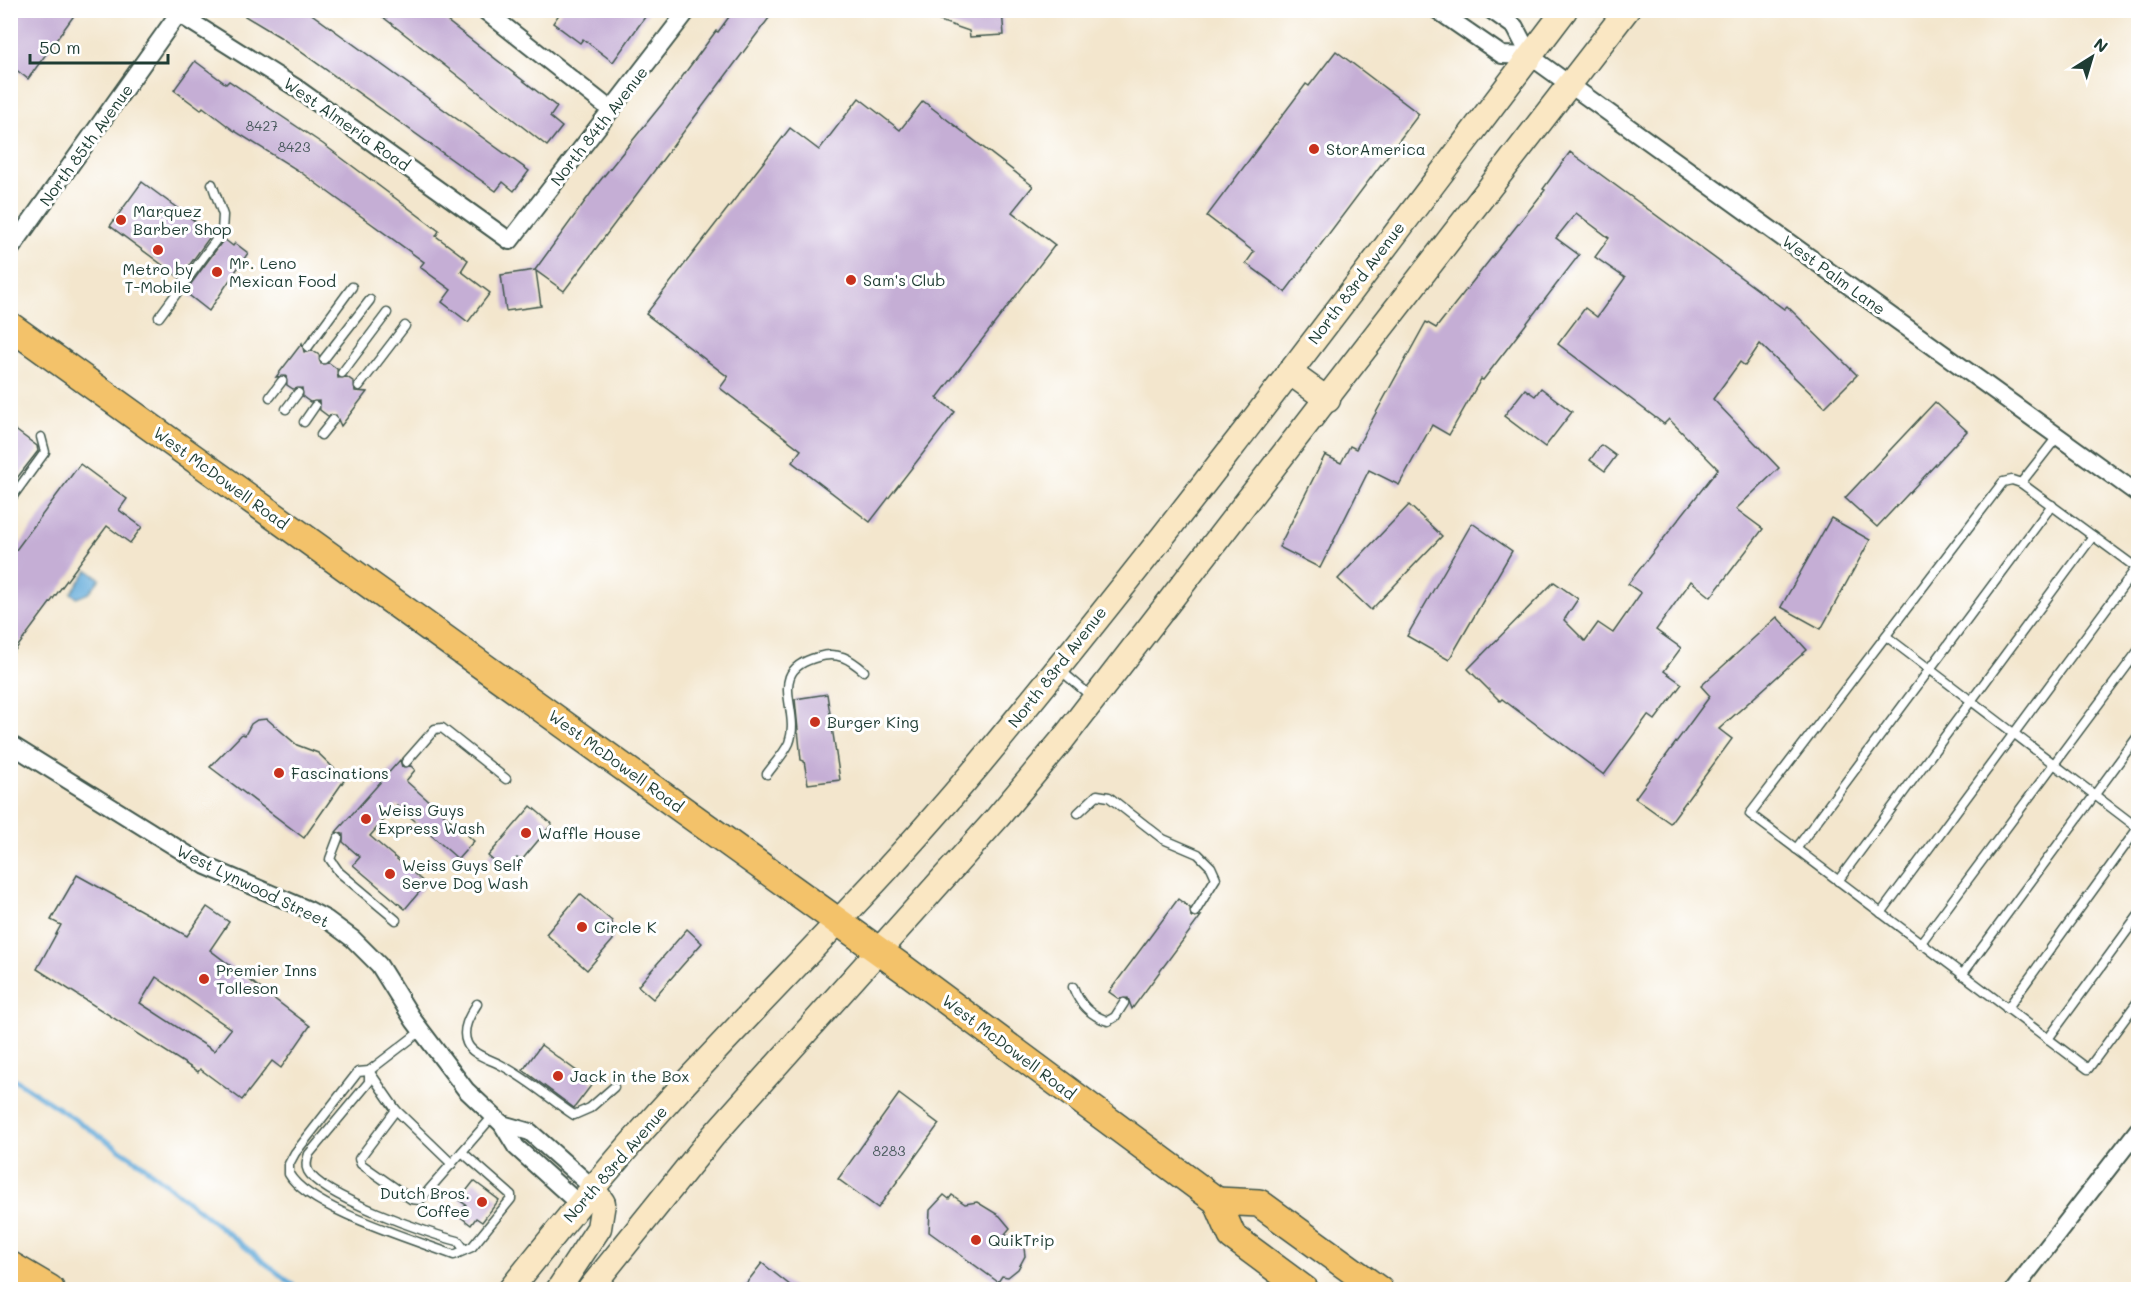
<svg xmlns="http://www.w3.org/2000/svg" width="2149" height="1300" viewBox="0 0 2149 1300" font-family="Mali,sans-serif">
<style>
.water{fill:#62aad9;stroke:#407486;stroke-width:1.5}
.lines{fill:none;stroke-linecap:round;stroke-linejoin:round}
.stream{stroke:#62aad9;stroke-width:5}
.building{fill:#c5aed5;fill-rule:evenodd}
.service-casing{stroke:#3f564b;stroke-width:11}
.minor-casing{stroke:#3f564b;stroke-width:20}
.secondary-casing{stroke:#3f564b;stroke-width:27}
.primary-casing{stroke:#3f564b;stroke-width:30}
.motorway-casing{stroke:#3f564b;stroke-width:33}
.service{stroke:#fff;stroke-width:8}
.minor{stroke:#fff;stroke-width:16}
.secondary{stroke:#fae7c3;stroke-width:24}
.primary{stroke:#f3c26a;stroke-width:27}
.motorway{stroke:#f3c26a;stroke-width:30}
.poi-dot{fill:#c8321e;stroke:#fff;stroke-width:2}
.labels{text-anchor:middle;stroke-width:6;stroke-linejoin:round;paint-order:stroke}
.number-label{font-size:14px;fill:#48595c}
.street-label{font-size:16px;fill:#1f3d34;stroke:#fff}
.poi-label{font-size:16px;fill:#1f3d34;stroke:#fff;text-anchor:start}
</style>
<rect width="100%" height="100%" fill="#fff"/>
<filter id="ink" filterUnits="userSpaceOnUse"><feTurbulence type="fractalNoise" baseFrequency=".0167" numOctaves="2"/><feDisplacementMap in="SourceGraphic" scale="12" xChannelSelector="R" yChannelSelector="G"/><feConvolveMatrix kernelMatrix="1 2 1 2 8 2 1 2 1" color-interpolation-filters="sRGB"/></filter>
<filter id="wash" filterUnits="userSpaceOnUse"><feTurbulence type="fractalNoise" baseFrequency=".008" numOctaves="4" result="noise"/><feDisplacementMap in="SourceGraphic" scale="24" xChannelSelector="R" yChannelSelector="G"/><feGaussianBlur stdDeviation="1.35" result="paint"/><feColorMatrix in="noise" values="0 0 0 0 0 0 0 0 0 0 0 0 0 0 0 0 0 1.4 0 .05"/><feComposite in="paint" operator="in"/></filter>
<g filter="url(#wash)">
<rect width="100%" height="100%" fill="#f3e6cd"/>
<!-- water -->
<polygon class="water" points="88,570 100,579 89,593 77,598 71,593"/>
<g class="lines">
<!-- stream -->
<polyline class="stream" points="10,1076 140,1163 299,1290"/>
</g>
<g id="blocks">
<!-- building -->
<g class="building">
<polygon points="10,10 78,10 28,79 10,65"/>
<polygon points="235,10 306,10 529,171 514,191 503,182 496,191 280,37"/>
<polygon points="374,10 433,10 557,107 550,117 562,127 547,146"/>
<polygon points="562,10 650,10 613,62 583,39 580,43 553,23"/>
<polygon points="734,10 775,10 564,291 536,271 541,306 506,311 501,275 535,270 599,182 662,104 716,31 718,32"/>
<polygon points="918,10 1002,10 1004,35 970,37 969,31 917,13"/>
<polygon points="1336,51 1419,114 1285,292 1246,263 1254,252 1207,216 1306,84 1309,86"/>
<polygon points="195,61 226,84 229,81 323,144 439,231 436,236 468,260 461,271 490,293 468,322 442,302 451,290 420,267 424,262 299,171 233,130 203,107 201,110 174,90"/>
<polygon points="859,98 900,130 923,101 1033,186 1012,212 1055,245 937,398 955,412 870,522 792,462 801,450 720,388 728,377 646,314 790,128 819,150"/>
<polygon points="1570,152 1784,309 1787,306 1857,375 1825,407 1760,344 1745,366 1740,362 1713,399 1779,468 1736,509 1763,529 1711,597 1691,581 1656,630 1681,648 1664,671 1682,684 1655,720 1648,715 1604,775 1502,699 1500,701 1468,669 1554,582 1578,599 1564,620 1585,641 1598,623 1613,633 1641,593 1628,584 1718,469 1669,419 1664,424 1558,344 1585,308 1597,317 1625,278 1595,257 1609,238 1576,213 1556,238 1579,255 1483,380 1481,379 1449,435 1432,425 1399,485 1369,470 1320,568 1279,547 1325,455 1341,463 1350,446 1356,449 1426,322 1436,328 1545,190 1543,189"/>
<polygon points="142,182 212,234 180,278 110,226"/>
<polygon points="224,239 233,246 235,243 248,253 209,311 185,292"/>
<polygon points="302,343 304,352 313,351 319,355 321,364 329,363 337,369 338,378 347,377 354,382 355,391 367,392 341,426 336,415 328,416 320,410 319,401 310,402 303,397 302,388 293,389 287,385 286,376 276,377"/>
<polygon points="1541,388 1572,412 1545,447 1504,416 1525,389 1535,396"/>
<polygon points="1935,402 1967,431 1877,527 1845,498"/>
<polygon points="10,426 37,446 38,451 10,487"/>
<polygon points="1601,445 1616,456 1605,471 1590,460"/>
<polygon points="80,464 127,499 119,510 142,527 130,543 107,526 10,657 10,558"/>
<polygon points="1409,505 1442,536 1371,610 1338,579"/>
<polygon points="1831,518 1870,540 1821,629 1781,607"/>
<polygon points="1472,523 1512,551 1449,660 1407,636"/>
<polygon points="1777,617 1807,650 1719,729 1732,739 1670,823 1635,798 1710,696 1701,686"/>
<polygon points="827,694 840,780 808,784 804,761 801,760 795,699"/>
<polygon points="267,719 297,745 318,753 345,779 304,838 210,767 242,734 245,735 251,724 257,720"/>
<polygon points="400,760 402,767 411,766 415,770 406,781 474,841 458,859 397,805 370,836 426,884 405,909 353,865 360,857 343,842 343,834 336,832"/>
<polygon points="531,806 552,824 521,861 517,858 505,871 488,856"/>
<path d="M77 875 187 936 207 907 229 922 210 950 310 1026 281 1068 272 1061 242 1100 200 1069 198 1072 37 969 61 925 51 920ZM156 977 231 1029 214 1051 140 1003Z"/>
<polygon points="580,894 612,921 613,940 587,970 546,934"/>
<polygon points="1178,899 1190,908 1191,917 1201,916 1132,1009 1128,998 1119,999 1109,992"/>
<polygon points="687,929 702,943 653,999 638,986"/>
<polygon points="541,1045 593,1083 574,1108 523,1070"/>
<polygon points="899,1094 939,1124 878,1208 838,1179"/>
<polygon points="474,1181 499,1200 482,1222 476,1218 471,1225 458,1215 466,1205 459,1200"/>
<polygon points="944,1195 949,1199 952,1195 965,1204 977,1202 1000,1216 1010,1228 1005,1234 1024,1248 1025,1256 1018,1269 1008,1277 1002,1276 998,1282 929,1232 930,1210"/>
<polygon points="762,1263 796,1290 741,1290"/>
</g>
</g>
</g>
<g filter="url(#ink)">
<use href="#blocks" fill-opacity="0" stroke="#3f564b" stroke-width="1.5"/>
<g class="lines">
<defs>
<g id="service">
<polyline points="159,317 222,232 223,215 212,184"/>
<polyline points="308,347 352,287"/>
<polyline points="324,359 370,300"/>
<polyline points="342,373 387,313"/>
<polyline points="359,386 405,326"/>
<polyline points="270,397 282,381"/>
<polyline points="286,409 298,393"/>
<polyline points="304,422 315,406"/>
<polyline points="321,435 333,420"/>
<polyline points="2057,437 2021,483 2012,480 2003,482 1750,814 2088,1069 2138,1001"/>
<polyline points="2021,483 2138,569"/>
<polyline points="10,500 45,452 41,437"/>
<polyline points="1886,636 2138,828"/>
<polyline points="1059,669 1093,698"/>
<polyline points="406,762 435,729 442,728 506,779"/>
<path d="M767 774C774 764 784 754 789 743 802 710 764 671 818 657 838 651 850 659 864 671"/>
<polyline points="1078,813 1097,795 1109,797 1163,839 1198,854 1211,867 1216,878 1195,912"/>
<polyline points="338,838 330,859 339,872 396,920"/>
<polyline points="1796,849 2052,505"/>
<polyline points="1838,881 2093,536"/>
<polyline points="1881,913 2137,567"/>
<polyline points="1920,944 2138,651"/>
<polyline points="1962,975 2138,736"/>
<path d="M1073 987C1079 1003 1091 1016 1108 1021L1115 1017 1124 1003"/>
<path d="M477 1004C470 1015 461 1029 467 1043 472 1055 490 1059 501 1065 528 1079 550 1099 574 1115L590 1108 614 1087"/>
<polyline points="2007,1009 2138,828"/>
<path d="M421 1031 369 1071 358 1072 295 1153 289 1164V1174C309 1209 415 1240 454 1255L472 1247 511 1199V1195L462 1152"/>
<polyline points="2048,1039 2138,916"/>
<path d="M369 1071V1082L309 1154C307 1160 305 1165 308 1171 321 1196 429 1234 458 1241L465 1250"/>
<polyline points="369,1071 396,1110 452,1164"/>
<polyline points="396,1110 359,1159 361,1164 411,1199 420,1200 493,1116"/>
</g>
<g id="minor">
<polyline points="484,10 611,110"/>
<polyline points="1437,10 1502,55 1530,56"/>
<polyline points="1491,10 1515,27 1530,56 2138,494"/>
<polyline points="179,14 295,87 510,241 688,10"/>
<polyline points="10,250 181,10"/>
<polyline points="10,744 206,866 309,910 326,919 353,939 379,965 414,1021 466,1090 502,1124 516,1147 579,1204"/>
<polyline points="502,1124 530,1132 592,1187"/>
<polyline points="2014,1290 2138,1130"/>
</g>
<g id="secondary">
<polyline points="1289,372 1328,400"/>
<path d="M510 1290C564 1222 618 1156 677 1092 780 980 890 873 987 755 1187 513 1375 260 1565 10"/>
<polyline points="558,1290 599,1228 603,1203 592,1187"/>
<polyline points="589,1290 713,1136 998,817 1063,739 1627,10"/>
</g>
<g id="primary">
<polyline points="10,326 904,969 1217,1201 1232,1236 1305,1290"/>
<polyline points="1217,1201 1259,1203 1379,1290"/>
</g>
<polyline id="motorway" points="10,1267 49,1290"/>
</defs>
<!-- service casing -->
<use href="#service" class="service-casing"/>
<!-- minor casing -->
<use href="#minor" class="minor-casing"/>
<!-- secondary casing -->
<use href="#secondary" class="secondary-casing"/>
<!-- primary casing -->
<use href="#primary" class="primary-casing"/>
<!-- motorway casing -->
<use href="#motorway" class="motorway-casing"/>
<!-- service -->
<use href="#service" class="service"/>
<!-- minor -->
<use href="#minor" class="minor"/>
<!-- secondary -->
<use href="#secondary" class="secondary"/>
<!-- primary -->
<use href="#primary" class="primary"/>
<!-- motorway -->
<use href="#motorway" class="motorway"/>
</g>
</g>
<!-- markers -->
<g class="poi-dot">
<circle cx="1314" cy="149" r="6"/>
<circle cx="121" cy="220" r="6"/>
<circle cx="158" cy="250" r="6"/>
<circle cx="217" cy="272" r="6"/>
<circle cx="851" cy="280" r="6"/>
<circle cx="815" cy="722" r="6"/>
<circle cx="279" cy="773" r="6"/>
<circle cx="366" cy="819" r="6"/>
<circle cx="526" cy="833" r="6"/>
<circle cx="390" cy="874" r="6"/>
<circle cx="582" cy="927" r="6"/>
<circle cx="204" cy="979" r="6"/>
<circle cx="558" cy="1076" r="6"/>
<circle cx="482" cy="1202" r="6"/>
<circle cx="976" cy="1240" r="6"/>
</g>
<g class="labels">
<!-- number labels -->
<g class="number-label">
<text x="262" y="131">8427</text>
<text x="294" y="152">8423</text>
<text x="889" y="1156">8283</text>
</g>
<!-- street labels -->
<g class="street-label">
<text transform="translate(347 124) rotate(35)" y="6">West Almeria Road</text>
<text transform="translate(599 126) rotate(-52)" y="6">North 84th Avenue</text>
<text transform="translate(86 145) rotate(-54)" y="6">North 85th Avenue</text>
<text transform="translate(1834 275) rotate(36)" y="6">West Palm Lane</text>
<text transform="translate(1356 283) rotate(-53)" y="6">North 83rd Avenue</text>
<text transform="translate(221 478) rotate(36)" y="6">West McDowell Road</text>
<text transform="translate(1057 667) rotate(-52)" y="6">North 83rd Avenue</text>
<text transform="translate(616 761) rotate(36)" y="6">West McDowell Road</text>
<text transform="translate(253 886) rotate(26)" y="6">West Lynwood Street</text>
<text transform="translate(1009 1047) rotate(37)" y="6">West McDowell Road</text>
<text transform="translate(615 1164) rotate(-49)" y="6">North 83rd Avenue</text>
</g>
<!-- poi labels -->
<g class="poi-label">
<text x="1326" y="155">StorAmerica</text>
<text x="133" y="217">Marquez<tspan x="133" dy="18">Barber Shop</tspan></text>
<text x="229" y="269">Mr. Leno<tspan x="229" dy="18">Mexican Food</tspan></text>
<text x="158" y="275" text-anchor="middle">Metro by<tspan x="158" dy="18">T-Mobile</tspan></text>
<text x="863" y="286">Sam's Club</text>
<text x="827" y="728">Burger King</text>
<text x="291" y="779">Fascinations</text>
<text x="378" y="816">Weiss Guys<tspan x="378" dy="18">Express Wash</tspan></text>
<text x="538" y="839">Waffle House</text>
<text x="402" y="871">Weiss Guys Self<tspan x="402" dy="18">Serve Dog Wash</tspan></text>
<text x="594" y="933">Circle K</text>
<text x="216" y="976">Premier Inns<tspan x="216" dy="18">Tolleson</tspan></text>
<text x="570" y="1082">Jack in the Box</text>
<text x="470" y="1199" text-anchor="end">Dutch Bros.<tspan x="470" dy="18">Coffee</tspan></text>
<text x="988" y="1246">QuikTrip</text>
</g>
</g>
<!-- margin -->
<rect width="2149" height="1300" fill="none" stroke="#fff" stroke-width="36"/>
<!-- north arrow -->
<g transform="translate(2092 57) rotate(37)" stroke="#ffffff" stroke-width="4.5" paint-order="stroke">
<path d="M0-4.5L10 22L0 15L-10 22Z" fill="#1f3d34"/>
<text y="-9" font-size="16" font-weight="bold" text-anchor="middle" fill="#1f3d34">N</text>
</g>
<!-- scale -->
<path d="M30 54v9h138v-9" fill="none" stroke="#1f3d34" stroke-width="3"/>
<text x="39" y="54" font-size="18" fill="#1f3d34" stroke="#ffffff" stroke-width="4.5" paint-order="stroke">50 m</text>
</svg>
